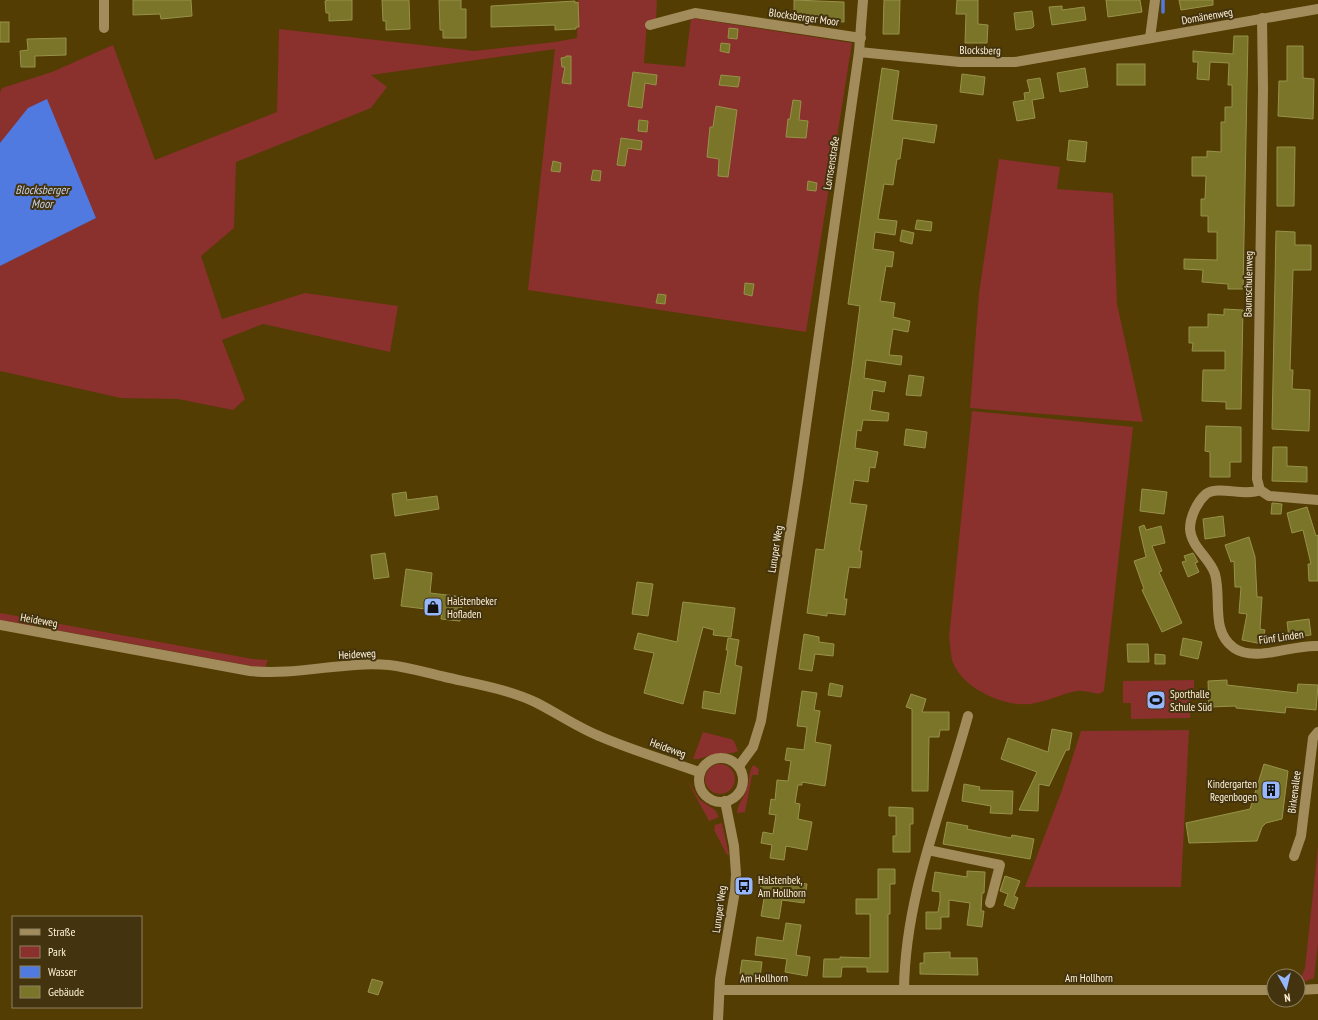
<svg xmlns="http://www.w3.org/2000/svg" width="1318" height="1020" viewBox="0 0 1318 1020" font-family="'PT Sans Narrow',sans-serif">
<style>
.green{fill:#8a302d}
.water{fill:#517ae0}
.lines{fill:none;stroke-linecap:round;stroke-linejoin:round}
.stream{stroke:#517ae0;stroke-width:3.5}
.building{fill:#7b752a;stroke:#97924a}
.minor{stroke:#a38c5b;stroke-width:10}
.labels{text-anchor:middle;stroke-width:4;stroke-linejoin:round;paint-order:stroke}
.street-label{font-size:11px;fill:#fff2d7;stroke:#43340f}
.poi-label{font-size:11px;fill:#fff2d7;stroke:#43340f;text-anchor:start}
.water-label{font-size:12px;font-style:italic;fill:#c2cee8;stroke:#43340f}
</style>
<rect width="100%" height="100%" fill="#533d02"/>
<!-- green -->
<g class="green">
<polygon points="578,0 657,0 656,20 647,22 644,63 685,67 691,18 852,43 806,332 528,290 555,49 371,75 387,87 371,108 236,162 234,228 201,256 222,319 305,293 398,306 390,352 263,324 222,340 245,399 233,410 178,399 121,398 0,371 0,266 96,218 0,143 0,93 2,88 52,72 113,45 155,160 277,112 279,29 474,51 555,42 577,38"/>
<polygon points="999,159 1060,167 1057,189 1113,193 1117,304 1143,422 970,408 979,293"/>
<path d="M972 411 1133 427 1104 691 1099 694C1092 693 1084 690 1077 691 1061 694 1046 702 1030 704 1004 707 965 689 954 665 950 658 951 646 949 638Z"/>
<polygon points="0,613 39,620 35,626 0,620"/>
<polygon points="49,622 253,659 268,660 265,667 252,666 51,629 49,626"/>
<polygon points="1194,680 1194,698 1190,698 1190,718 1131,719 1131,703 1123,703 1123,681"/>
<polygon points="1189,730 1181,887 1025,887 1062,790 1081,731"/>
<path d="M703 732 731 739 734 741 738 751C730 755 723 752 715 754 707 755 701 760 693 759Z"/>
<circle cx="720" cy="779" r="15"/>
<path d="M753 765 759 769 758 775H752L745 812 737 813C738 803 743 799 746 791 750 782 748 774 753 765Z"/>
<polygon points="686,778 700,800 715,810 719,817 709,821"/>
<polygon points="722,823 729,855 727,855 714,830 715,825"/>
<polygon points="1318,846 1318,944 1314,978 1298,984 1305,968"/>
</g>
<!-- water -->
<polygon class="water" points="47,99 96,218 0,266 0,143 28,108"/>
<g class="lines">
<!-- stream -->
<polyline class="stream" points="1163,12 1163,0"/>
</g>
<!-- building -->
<g class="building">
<polygon points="133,0 191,0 192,16 161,19 160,14 133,15"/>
<polygon points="329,0 352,0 352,20 329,21 329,13 326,13 325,1"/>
<polygon points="382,0 409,0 410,29 386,30 386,21 383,21"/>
<polygon points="439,0 461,0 461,9 466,9 466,38 443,38 443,30 440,30"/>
<polygon points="794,0 844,2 844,22 827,21 827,18 794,18"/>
<polygon points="884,0 900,0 899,34 883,34"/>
<polygon points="957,0 978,0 978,24 988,25 987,43 965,43 966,14 956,14"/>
<polygon points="1106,0 1140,0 1142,12 1108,17"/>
<polygon points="1179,0 1213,0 1213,5 1181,10"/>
<polygon points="575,1 575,3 578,2 579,27 576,27 576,29 555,30 555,25 491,27 491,6"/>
<polygon points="1062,6 1062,10 1084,7 1086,20 1052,25 1049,7"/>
<polygon points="1032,11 1034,26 1032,28 1016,30 1014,13"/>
<rect x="0" y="22" width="9" height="20"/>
<polygon points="729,28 738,29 737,39 728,38"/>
<polygon points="1234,36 1248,36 1243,289 1228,289 1228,284 1202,282 1203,270 1184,269 1184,259 1217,260 1217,232 1208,232 1208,216 1201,216 1201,199 1205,199 1206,176 1192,176 1192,157 1207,157 1207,151 1221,152 1221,122 1225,122 1225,107 1232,107 1232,85 1228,85 1229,63 1210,62 1209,80 1197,79 1198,62 1193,62 1193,51 1233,54"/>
<polygon points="66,38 66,55 35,56 35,67 21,67 20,51 28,50 27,39"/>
<polygon points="721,43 730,44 729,53 720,51"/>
<polygon points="1287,46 1303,46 1303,78 1314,79 1313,119 1278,116 1279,81 1287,81"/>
<polygon points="566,56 571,56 571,84 562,83 565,67 562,67 561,58 566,57"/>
<rect x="1117" y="64" width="28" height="21"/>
<polygon points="882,68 899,71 892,120 937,125 934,143 903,138 900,159 897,159 893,185 884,184 878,219 897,221 895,235 875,232 873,249 894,252 892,267 886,266 880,301 895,303 893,317 910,321 908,332 893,329 889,355 902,356 901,365 866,360 864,378 886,382 884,392 873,390 870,410 889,413 888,421 863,420 861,431 857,430 855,448 878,452 875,468 870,467 868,482 854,480 850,503 867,505 859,551 862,551 860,568 849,567 844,599 847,599 845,615 827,613 827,616 807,613 816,549 824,550 852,367 860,306 848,304"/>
<polygon points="1085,68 1088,87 1060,92 1057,73"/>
<polygon points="633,72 657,75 656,85 645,83 642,108 628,106"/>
<polygon points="962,74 985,77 983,95 960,92"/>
<polygon points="721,75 740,77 738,87 719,85"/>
<polygon points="1040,78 1044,98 1032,100 1035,118 1017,121 1013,102 1025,100 1024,93 1030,92 1027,80"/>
<polygon points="793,100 801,101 799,120 808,121 806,138 786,137 788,119 790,119"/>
<polygon points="716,106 737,110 728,177 718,176 719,159 707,157 710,127 713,127"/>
<polygon points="639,120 648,121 647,132 638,131"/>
<polygon points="621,138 642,141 641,150 628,148 625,166 617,165"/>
<polygon points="1069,140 1087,142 1085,162 1067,160"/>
<polygon points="1277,147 1295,147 1294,206 1277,206"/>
<polygon points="553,161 561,163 560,172 551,171"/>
<polygon points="593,170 601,171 600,181 591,180"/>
<polygon points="808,181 817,183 816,191 807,190"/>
<polygon points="917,220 932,222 931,231 915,229"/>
<polygon points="902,230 914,233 912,244 900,241"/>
<polygon points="1276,231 1295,232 1295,245 1311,245 1311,270 1293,270 1291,337 1290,370 1293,370 1292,389 1310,390 1309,431 1272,429"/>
<polygon points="745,283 754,284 752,296 744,294"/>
<polygon points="658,294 666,295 665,304 656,303"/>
<polygon points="1224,309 1243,310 1241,409 1226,409 1226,402 1202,401 1203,370 1225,370 1225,351 1192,351 1193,343 1189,343 1189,327 1208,327 1208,314 1224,315"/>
<polygon points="909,375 924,377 921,396 906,395"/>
<polygon points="1206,426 1241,427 1241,462 1230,462 1230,477 1210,477 1210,452 1205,451"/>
<polygon points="906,429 927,432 925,448 904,445"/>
<polygon points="1273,447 1287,447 1287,466 1307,467 1307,482 1272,481"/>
<polygon points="1142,489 1167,492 1164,514 1140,511"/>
<polygon points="406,492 407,500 437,496 439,509 395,516 392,494"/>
<polygon points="1272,503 1282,504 1281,514 1271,514"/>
<polygon points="1307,507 1316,536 1318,535 1318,581 1309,581 1308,564 1311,564 1303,530 1292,533 1287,513"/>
<polygon points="1223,516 1225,536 1205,539 1203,519"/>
<polygon points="1144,525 1146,530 1161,526 1165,543 1152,546 1162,571 1159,572 1182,623 1162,632 1142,590 1144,589 1134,561 1146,557 1139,527"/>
<polygon points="1249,537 1255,557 1257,597 1262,597 1260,629 1265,630 1262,644 1242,640 1247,614 1239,613 1241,587 1235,587 1234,561 1231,562 1225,545"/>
<polygon points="385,553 389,577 374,579 371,555"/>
<polygon points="1193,553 1198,562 1195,563 1199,572 1188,577 1182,562 1186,561 1184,556"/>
<polygon points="406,569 432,573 430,593 463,597 460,621 441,619 442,611 401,606"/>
<polygon points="637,582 653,584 648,616 632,614"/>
<polygon points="683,602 735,608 731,637 713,635 714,630 703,627 683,704 644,693 654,653 634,649 638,633 677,642"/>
<polygon points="1309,619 1311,635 1289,638 1287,622"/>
<polygon points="804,634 819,637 819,642 834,644 833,656 815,654 812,671 799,669"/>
<polygon points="728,638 739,640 735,665 742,667 735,714 702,708 704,691 720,694 728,650 726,650"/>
<polygon points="1183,638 1202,642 1198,659 1180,655"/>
<polygon points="1127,644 1148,644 1149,662 1128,662"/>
<polygon points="1155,654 1165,655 1165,664 1155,664"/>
<polygon points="1227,680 1227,685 1297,693 1298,684 1318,685 1316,710 1286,707 1285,713 1236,708 1236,706 1209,707 1208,681"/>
<polygon points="830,683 843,686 841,697 828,695"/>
<polygon points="802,691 817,693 814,710 820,711 815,742 831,745 825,786 802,782 802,785 798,785 795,803 800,804 798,819 812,822 807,850 786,846 784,860 770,858 772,845 761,843 763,832 773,834 776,815 769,814 771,799 775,800 777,780 788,781 791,761 785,760 787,748 804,750 807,727 797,726"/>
<polygon points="911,694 926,699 922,712 949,712 949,730 940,730 939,737 929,737 928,791 912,791 912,709 906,707"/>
<polygon points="1052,729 1072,733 1069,750 1066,750 1049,786 1039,784 1038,811 1019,810 1037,772 1001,759 1008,738 1048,752"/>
<polygon points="1264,764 1288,771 1282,819 1266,823 1262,827 1257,841 1189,843 1186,823 1250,809"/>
<polygon points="964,784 980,787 979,790 1013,791 1012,814 990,813 991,806 962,801"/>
<polygon points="889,807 913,808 913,824 910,824 910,852 893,852 893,836 896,836 896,816 889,816"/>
<polygon points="947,822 968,826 967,829 1011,838 1012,835 1034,839 1030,859 943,844"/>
<polygon points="878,869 895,869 895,884 890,884 890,914 888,914 888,972 867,972 867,967 842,967 841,977 823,977 824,959 840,959 840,957 870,958 870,914 856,914 856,899 878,899"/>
<polygon points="967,871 985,872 984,893 982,893 981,911 984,911 982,927 967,925 970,903 949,900 949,917 941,917 941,929 926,929 926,912 938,912 940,901 940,892 932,891 935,872 967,877"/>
<polygon points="1005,876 1020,881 1014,896 1018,898 1014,909 1004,905 1008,894 1000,891"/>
<polygon points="761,880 791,885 792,882 807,884 804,903 782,900 779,919 761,916 765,893 760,892"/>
<polygon points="786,923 801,925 796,955 810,957 807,976 785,972 787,959 755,955 757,937 783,941"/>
<polygon points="950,952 950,958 977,958 978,975 920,974 920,963 924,963 924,953"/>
<polygon points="742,960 762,962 760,977 740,974"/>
<polygon points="372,979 383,982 378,995 368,992"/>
</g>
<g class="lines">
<!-- minor -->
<g class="minor">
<polyline points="104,0 104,28"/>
<polyline points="1262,18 1263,89 1257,479 1260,490 1269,496 1318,500"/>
<polyline points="650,25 695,13 861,38"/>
<polyline points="1150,38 1155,0"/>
<polyline points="859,52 960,62 1015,62 1318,9"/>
<path d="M1260 490C1245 497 1218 485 1206 494 1197 502 1190 517 1190 529 1191 547 1210 558 1215 574 1222 599 1210 631 1234 648 1256 663 1293 644 1318 646"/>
<path d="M0 625 250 671C297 676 343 661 389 665 408 667 427 673 445 677 476 684 507 689 535 702 557 713 577 727 599 736 631 750 666 760 699 772"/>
<circle cx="721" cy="780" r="22"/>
<polyline points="739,766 753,747 761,721 798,482 859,52 863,0"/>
<polyline points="928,850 1000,865 990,903"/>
<polyline points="1294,856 1301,836 1313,738 1318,732"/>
<polyline points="720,990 1274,990"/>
<path d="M904 990C905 895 943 807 968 716"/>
<polyline points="1298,990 1318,989"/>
<polyline points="718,1020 720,979 735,891 736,874 734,846 725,801"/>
</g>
</g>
<!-- icons -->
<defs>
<symbol id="shop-square" viewBox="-11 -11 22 22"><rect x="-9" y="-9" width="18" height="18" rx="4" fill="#96b6fd" stroke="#43340f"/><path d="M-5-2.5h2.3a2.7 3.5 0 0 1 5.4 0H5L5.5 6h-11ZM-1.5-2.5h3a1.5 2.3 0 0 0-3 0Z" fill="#111"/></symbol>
<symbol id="stadium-square" viewBox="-11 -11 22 22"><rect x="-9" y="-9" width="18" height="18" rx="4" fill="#96b6fd" stroke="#43340f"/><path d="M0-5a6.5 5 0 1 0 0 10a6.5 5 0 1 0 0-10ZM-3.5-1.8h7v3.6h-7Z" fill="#111"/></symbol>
<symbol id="building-square" viewBox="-11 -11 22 22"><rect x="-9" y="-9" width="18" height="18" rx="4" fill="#96b6fd" stroke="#43340f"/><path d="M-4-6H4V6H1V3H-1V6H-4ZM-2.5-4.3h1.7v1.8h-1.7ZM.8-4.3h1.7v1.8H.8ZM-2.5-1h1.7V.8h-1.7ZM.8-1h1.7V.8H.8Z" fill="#111"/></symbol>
<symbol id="bus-square" viewBox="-11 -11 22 22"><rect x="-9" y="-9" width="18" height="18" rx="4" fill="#96b6fd" stroke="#43340f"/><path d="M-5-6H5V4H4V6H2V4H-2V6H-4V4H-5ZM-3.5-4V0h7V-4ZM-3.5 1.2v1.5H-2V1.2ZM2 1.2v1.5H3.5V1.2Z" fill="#111"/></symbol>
</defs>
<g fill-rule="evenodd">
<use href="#shop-square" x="422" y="596" width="22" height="22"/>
<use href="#stadium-square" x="1145" y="689" width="22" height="22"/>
<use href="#building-square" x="1260" y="779" width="22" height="22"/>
<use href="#bus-square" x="733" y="875" width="22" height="22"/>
</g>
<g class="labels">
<!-- street labels -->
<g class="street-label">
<text transform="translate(1207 16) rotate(-10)" y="4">Domänenweg</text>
<text transform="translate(804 17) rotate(8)" y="4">Blocksberger Moor</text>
<text transform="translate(980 50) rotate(1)" y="4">Blocksberg</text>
<text transform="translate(831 163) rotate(-81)" y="4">Lornsenstraße</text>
<text transform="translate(1248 284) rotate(-89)" y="4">Baumschulenweg</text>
<text transform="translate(775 549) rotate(-81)" y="4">Luruper Weg</text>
<text transform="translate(39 620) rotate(10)" y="4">Heideweg</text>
<text transform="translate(1281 637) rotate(-8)" y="4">Fünf Linden</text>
<text transform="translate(357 654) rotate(-3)" y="4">Heideweg</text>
<text transform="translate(668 748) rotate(20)" y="4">Heideweg</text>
<text transform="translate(1294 792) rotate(-83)" y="4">Birkenallee</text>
<text transform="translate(719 909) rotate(-82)" y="4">Luruper Weg</text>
<text transform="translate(764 978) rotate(-1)" y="4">Am Hollhorn</text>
<text x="1089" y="982">Am Hollhorn</text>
</g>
<!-- poi labels -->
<g class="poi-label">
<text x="447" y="605">Halstenbeker<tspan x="447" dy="13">Hofladen</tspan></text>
<text x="1170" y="698">Sporthalle<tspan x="1170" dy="13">Schule Süd</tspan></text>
<text x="1257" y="788" text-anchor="end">Kindergarten<tspan x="1257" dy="13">Regenbogen</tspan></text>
<text x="758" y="884">Halstenbek,<tspan x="758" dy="13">Am Hollhorn</tspan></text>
</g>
<!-- water labels -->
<g class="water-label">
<text x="42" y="194">Blocksberger<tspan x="42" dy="14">Moor</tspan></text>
</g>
</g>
<!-- legend -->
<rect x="12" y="916" width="130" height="92" fill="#43340f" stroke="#8e805f"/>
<rect x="20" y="929" width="20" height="6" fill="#a38c5b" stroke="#8e805f"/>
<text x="48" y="936" font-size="12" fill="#fff2d7">Straße</text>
<rect x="20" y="946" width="20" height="12" fill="#8a302d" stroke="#8e805f"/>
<text x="48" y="956" font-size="12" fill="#fff2d7">Park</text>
<rect x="20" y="966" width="20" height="12" fill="#517ae0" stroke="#8e805f"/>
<text x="48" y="976" font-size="12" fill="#fff2d7">Wasser</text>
<rect x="20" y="986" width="20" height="12" fill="#7b752a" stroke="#8e805f"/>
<text x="48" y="996" font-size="12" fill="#fff2d7">Gebäude</text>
<!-- north arrow -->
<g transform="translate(1286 988) rotate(172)"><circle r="19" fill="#43340f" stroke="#8e805f"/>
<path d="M0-3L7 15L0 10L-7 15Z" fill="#96b6fd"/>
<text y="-6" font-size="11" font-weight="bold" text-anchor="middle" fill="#fff2d7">N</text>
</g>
</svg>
